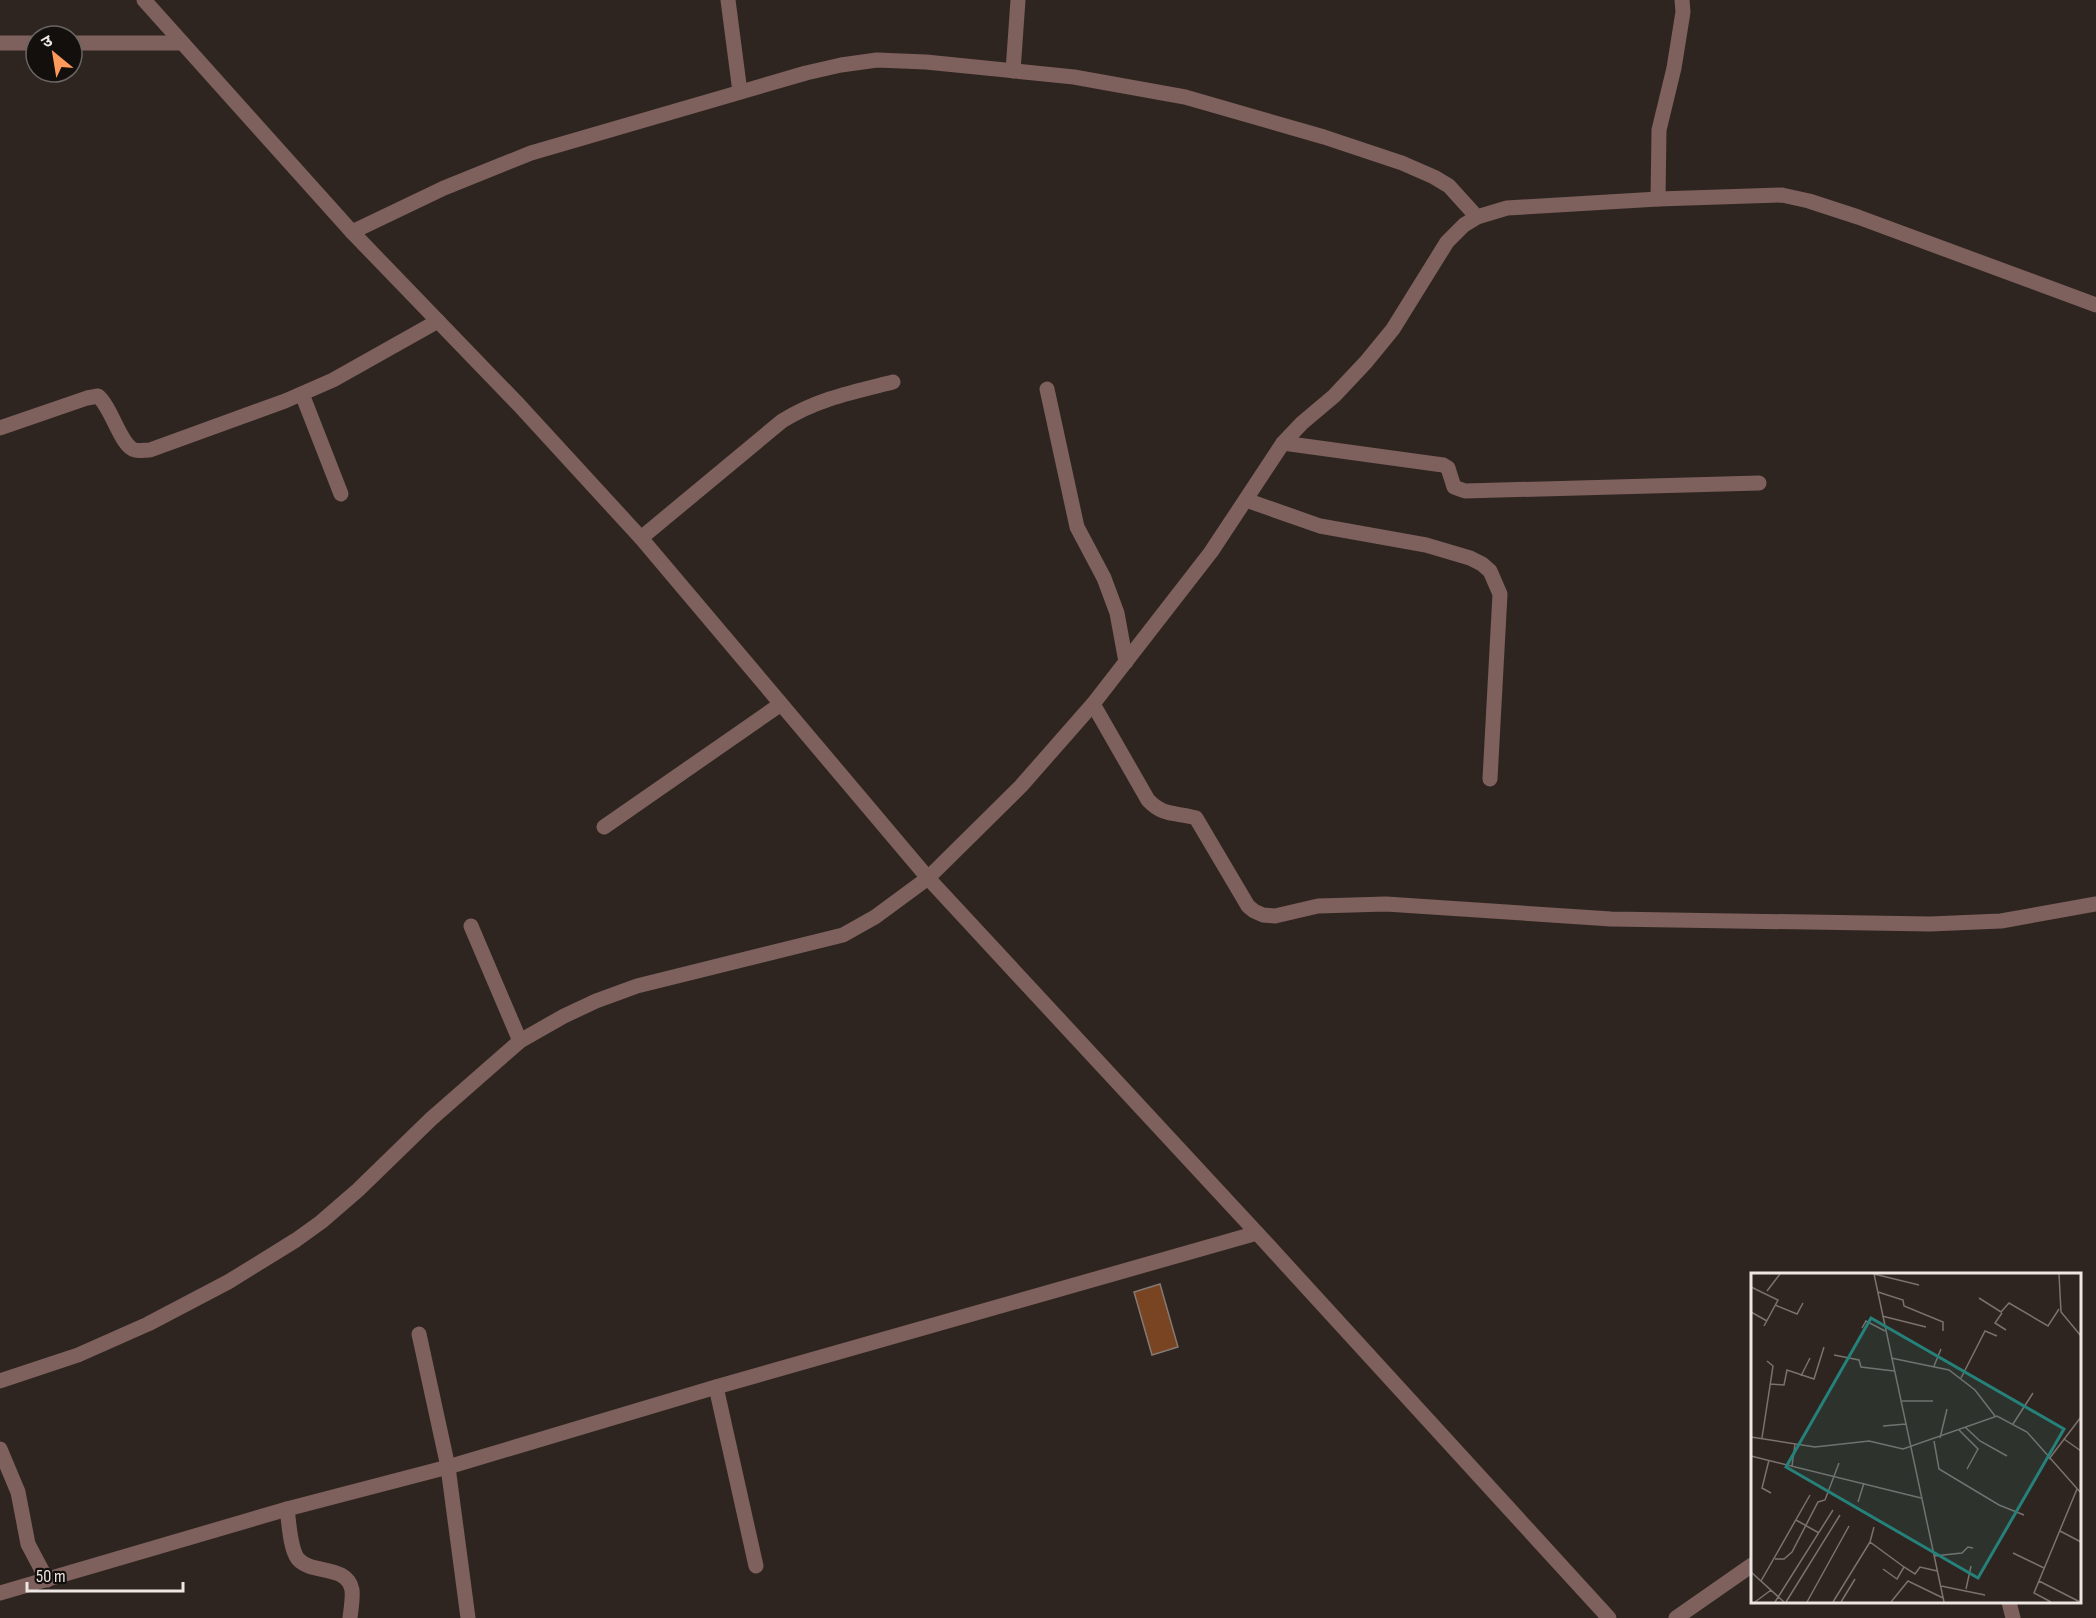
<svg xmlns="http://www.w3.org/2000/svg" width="2096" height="1618" viewBox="0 0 2096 1618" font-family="'Sofia Sans Condensed','Noto Sans Devanagari',sans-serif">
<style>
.building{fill:#784421;stroke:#857a73;stroke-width:1.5}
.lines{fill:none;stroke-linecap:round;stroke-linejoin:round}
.minor{stroke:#7e605d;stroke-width:15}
.tertiary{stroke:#7e605d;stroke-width:15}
.inset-road{fill:none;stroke:#7a726e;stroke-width:1.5}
.view{fill:#25817a;fill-opacity:0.15;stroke:#25817a;stroke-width:3}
.inset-edge{fill:none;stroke:#ede6e3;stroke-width:3}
</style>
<rect width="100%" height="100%" fill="#2e2520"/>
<!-- building -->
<polygon class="building" points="1160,1284 1178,1347 1152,1355 1134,1292"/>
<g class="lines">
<!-- minor -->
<g class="minor">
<polyline points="728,0 740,92"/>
<polyline points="0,43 36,43"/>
<polyline points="72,43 182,43"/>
<polyline points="1013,71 1018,0"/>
<polyline points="1658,199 1659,130 1674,68 1683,12 1682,0"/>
<polyline points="352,232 444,188 531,153 806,73 841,65 877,60 926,62 1074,77 1185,97 1324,137 1402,163 1434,177 1449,186 1477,217"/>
<polyline points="1047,389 1077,527 1104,578 1117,613 1126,662"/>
<polyline points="302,394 341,494"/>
<path d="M0 428 87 398 98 396C112 408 121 447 135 450 139 451 145 450 150 450L285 401 333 380 438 321"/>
<polyline points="1283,443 1443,465 1448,468 1454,487 1465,491 1759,483"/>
<polyline points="1246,500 1320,526 1426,545 1470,558 1482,564 1490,571 1500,594 1490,779"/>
<path d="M641 538 782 421C817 399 853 392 893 382"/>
<path d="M1093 704 1148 800C1164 817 1176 812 1196 818L1248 906 1254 911 1263 915 1275 916 1318 906 1386 904 1611 919 1930 924 2001 921 2096 904"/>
<polyline points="604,827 781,704"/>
<polyline points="928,878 1257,1233 1609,1618"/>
<polyline points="471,926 520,1041"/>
<polyline points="419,1334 448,1467 468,1618"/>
<polyline points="716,1387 756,1566"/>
<polyline points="0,1449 18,1492 28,1544 47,1580"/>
<path d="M287 1509C289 1522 290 1549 298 1559 312 1575 347 1564 352 1590 353 1598 351 1609 350 1618"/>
<polyline points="0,1593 287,1509 448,1467 716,1387 1257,1233"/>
<polyline points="2009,1602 2013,1618"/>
<polyline points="1676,1618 1752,1565"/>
</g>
<!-- tertiary -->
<g class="tertiary">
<polyline points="144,0 352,232 519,405 641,538 928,878"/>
<polyline points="0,1381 78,1355 148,1324 228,1282 296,1240 321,1222 358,1190 431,1119 520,1041 564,1016 596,1001 637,986 843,935 875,917 928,878 1021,786 1093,704 1211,552 1283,443 1302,423 1334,396 1366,362 1393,329 1447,242 1464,225 1477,217 1507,208 1658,199 1782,195 1809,201 1858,217 2096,305"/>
</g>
</g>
<!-- overview -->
<g transform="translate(1751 1273)">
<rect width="330" height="330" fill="#2e2520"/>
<path class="inset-road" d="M123 1 193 329M123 1 168 12M308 1 310 39 330 63M0 14 27 27 13 53M16 18 29 1M127 19 152 27 153 33 192 49V58M228 25 250 39 258 30 297 53 308 36M24 32 46 41 52 30M0 39 16 48M251 40 244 50 255 57M131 43 175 54M111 55 115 48 134 58M83 82 108 87 110 94 143 98M140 85 198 97 224 117 244 143M183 93 190 76M50 103 59 85M210 105 234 58 246 63M19 111 33 112 36 97 63 106 73 74M151 128H182M262 151 282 120M132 153 155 151M214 154 229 168 256 183M208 157 227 176 216 196M0 164 64 174 118 168 152 176 246 143 276 159 330 220M11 165 22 93 16 88M189 165 196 136M313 166 330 178M183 168 188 196 248 232 273 242M0 183 170 225M298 186 330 144M18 187 11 215 20 220M41 193 44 171M107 229 113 210M45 247 68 260M123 254 119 269 153 294 164 301 169 294 186 298M309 258 330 269M262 280 293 295M183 283 211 280 217 274 222 275M24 286H33L41 279 67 229 74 227 88 190M132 296 146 306 153 294M0 299 33 329M10 308 59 222M288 308 329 329M190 313 234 322M215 316 220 293M4 329 20 317M24 329 82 237M35 329 89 242M56 329 98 253M82 329 119 269M90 329 104 306M140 329 157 308 192 325M300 329 283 320 326 216"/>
<path class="view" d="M120 45 313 156 227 305 35 194Z"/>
<rect width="330" height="330" class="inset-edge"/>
</g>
<!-- north arrow -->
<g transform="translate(54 54) rotate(330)"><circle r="28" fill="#130f0d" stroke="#6a6563" stroke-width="1.5"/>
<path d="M0-4.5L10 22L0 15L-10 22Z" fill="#ff9b5a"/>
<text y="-9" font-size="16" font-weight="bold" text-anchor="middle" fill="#ede6e3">उ</text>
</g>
<!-- scale -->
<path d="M27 1582v9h156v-9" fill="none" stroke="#ede6e3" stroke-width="3"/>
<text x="36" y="1582" font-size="18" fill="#ede6e3" stroke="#130f0d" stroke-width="4.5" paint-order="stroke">50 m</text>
</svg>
